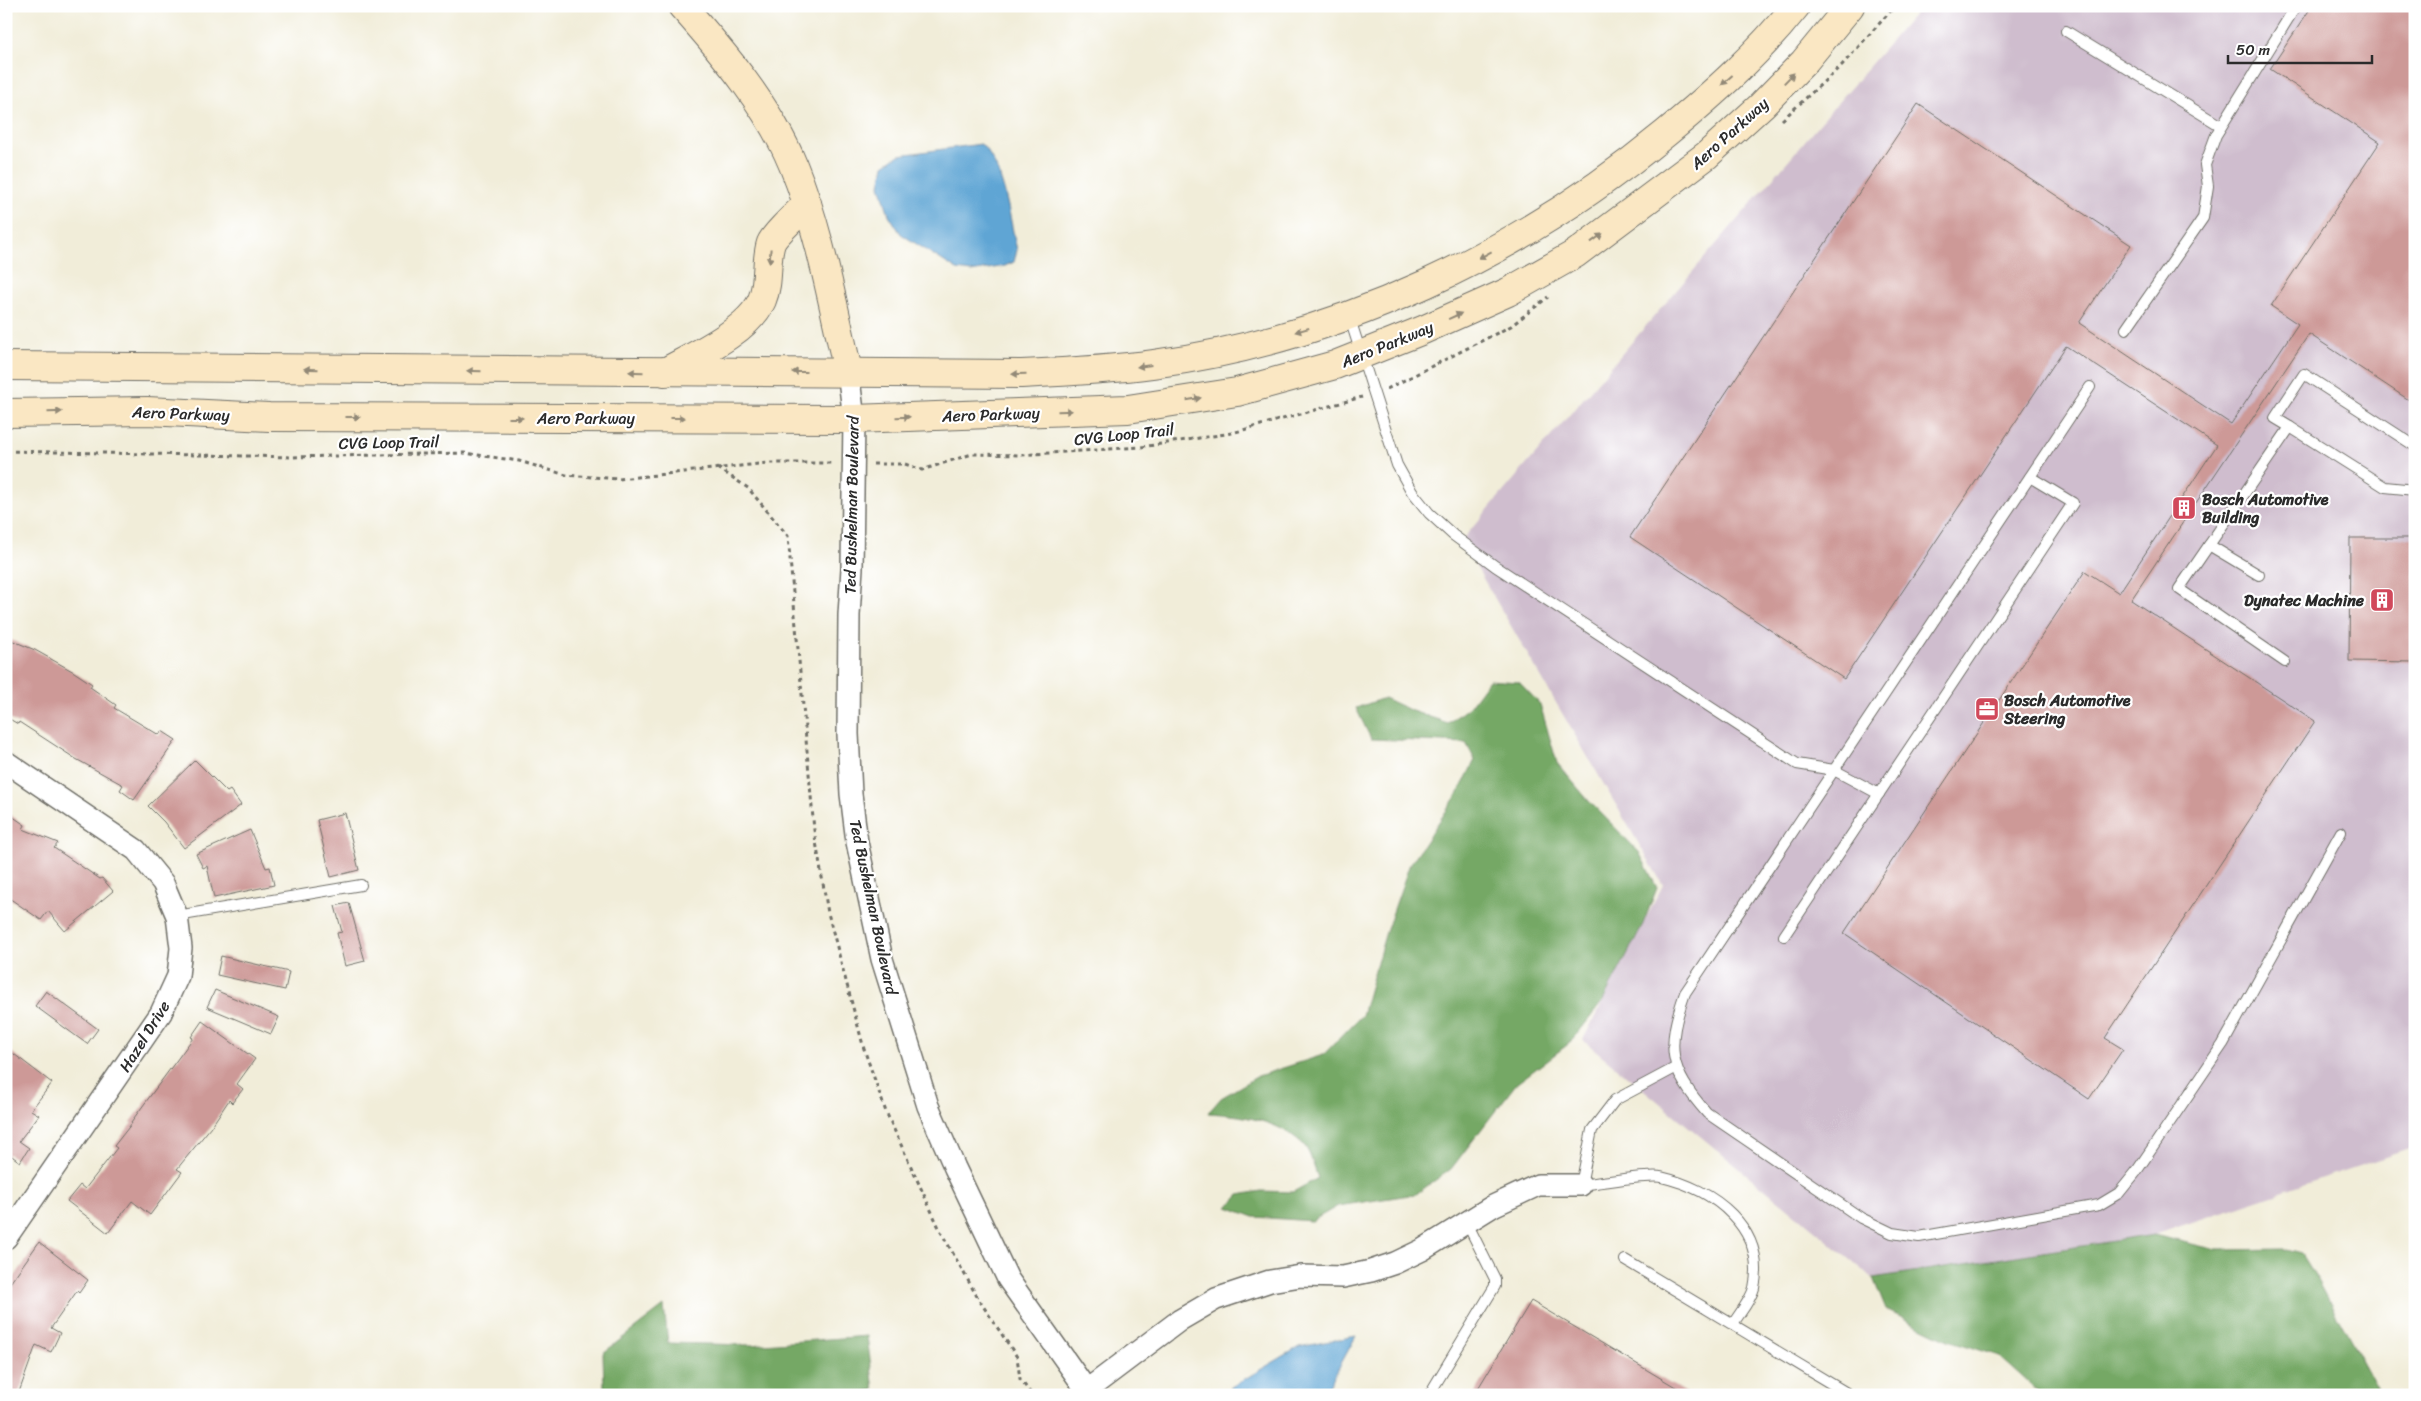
<svg xmlns="http://www.w3.org/2000/svg" width="2421" height="1401" viewBox="0 0 2421 1401" font-family="Sriracha,sans-serif">
<style>
.industrial{fill:#cfbdce}
.forest{fill:#74a865;stroke:#506a48}
.water{fill:#5ea5d4;stroke:#446880}
.building{fill:#cd9997}
.lines{fill:none;stroke-linecap:round;stroke-linejoin:round}
.lane-casing{stroke:#706f68;stroke-width:12}
.street-casing{stroke:#706f68;stroke-width:24}
.secondary-casing{stroke:#706f68;stroke-width:30}
.path{stroke:#706f68;stroke-width:3;stroke-dasharray:4 4;stroke-linecap:butt}
.lane{stroke:#fff;stroke-width:10}
.street{stroke:#fff;stroke-width:21}
.secondary{stroke:#fae7c3;stroke-width:28}
.oneway{fill:#928977}
.labels{text-anchor:middle;stroke-width:4.5;stroke-linejoin:round;paint-order:stroke}
.street-label{font-size:16px;fill:#2b2b2b;stroke:#fff}
.poi-label{font-size:16px;font-weight:bold;fill:#2b2b2b;stroke:#fff;text-anchor:start}
</style>
<rect width="100%" height="100%" fill="#fff"/>
<filter id="ink" filterUnits="userSpaceOnUse"><feTurbulence type="fractalNoise" baseFrequency=".02" numOctaves="2"/><feDisplacementMap in="SourceGraphic" scale="10" xChannelSelector="R" yChannelSelector="G"/><feConvolveMatrix kernelMatrix="1 2 1 2 8 2 1 2 1" color-interpolation-filters="sRGB"/></filter>
<filter id="wash" filterUnits="userSpaceOnUse"><feTurbulence type="fractalNoise" baseFrequency=".0096" numOctaves="4" result="noise"/><feDisplacementMap in="SourceGraphic" scale="20" xChannelSelector="R" yChannelSelector="G"/><feGaussianBlur stdDeviation="1.12" result="paint"/><feColorMatrix in="noise" values="0 0 0 0 0 0 0 0 0 0 0 0 0 0 0 0 0 1.4 0 .05"/><feComposite in="paint" operator="in"/></filter>
<g filter="url(#wash)">
<rect width="100%" height="100%" fill="#f1edd9"/>
<!-- industrial -->
<polygon class="industrial" points="1921,6 2415,6 2415,1147 2154,1235 1873,1278 1583,1040 1663,885 1461,541"/>
<!-- forest -->
<g class="forest">
<path d="M1489 680 1519 682 1540 704 1557 763 1588 800 1639 852 1657 888 1643 924 1603 1001 1571 1042 1516 1084 1451 1169 1416 1194 1338 1206 1312 1221 1254 1217 1228 1207 1239 1195 1261 1191 1293 1192 1318 1178C1314 1168 1310 1150 1302 1143 1277 1120 1241 1115 1208 1113L1221 1098 1258 1076 1323 1055 1362 1015 1385 935 1409 866 1459 792 1475 760 1466 743 1371 739 1356 708 1384 698 1412 711 1448 723 1469 707Z"/>
<polygon points="2154,1235 2217,1250 2283,1249 2302,1254 2318,1280 2380,1395 2045,1395 2039,1392 1999,1356 1948,1340 1886,1310 1873,1278"/>
<polygon points="664,1306 668,1343 750,1345 867,1336 874,1390 841,1395 599,1395 604,1388 603,1353"/>
</g>
<!-- water -->
<g class="water">
<path d="M981 144C1005 168 1009 217 1017 250L1014 262 1005 266 971 272 957 270 901 234 889 215 880 185 884 165 899 155Z"/>
<polygon points="1356,1336 1324,1395 1230,1395 1231,1387 1299,1347"/>
</g>
<g id="blocks">
<!-- building -->
<g class="building">
<polygon points="2312,6 2415,6 2415,404 2309,334 2131,600 2315,721 2105,1038 2123,1049 2089,1099 1844,933 2085,571 2119,593 2217,445 2066,346 1844,679 1630,537 1918,104 2131,245 2079,323 2231,424 2298,324 2271,306 2380,142 2270,69"/>
<polygon points="2350,538 2415,538 2415,662 2349,661"/>
<polygon points="6,638 35,650 74,672 92,684 90,687 116,705 114,708 159,735 162,731 176,740 134,800 120,790 123,785 76,759 19,722 18,724 6,717"/>
<polygon points="195,760 227,792 230,790 241,805 184,848 164,822 148,806"/>
<polygon points="6,812 25,825 23,829 58,843 54,848 100,879 102,878 113,891 65,931 48,911 41,920 6,896"/>
<polygon points="345,813 359,870 331,877 317,820"/>
<polygon points="250,830 266,868 270,867 274,885 214,898 207,866 203,868 196,854"/>
<polygon points="349,903 365,961 345,966 337,933 342,932 335,906"/>
<polygon points="221,956 289,972 285,990 217,975"/>
<polygon points="215,990 279,1017 271,1034 207,1007"/>
<polygon points="46,991 98,1029 87,1044 35,1006"/>
<polygon points="202,1021 255,1059 237,1084 243,1089 232,1103 229,1100 211,1127 177,1169 182,1172 150,1215 132,1201 108,1233 67,1201 80,1185 85,1189 117,1148 114,1146 132,1123 131,1122 193,1038 191,1037"/>
<polygon points="6,1048 52,1083 31,1110 39,1115 19,1141 29,1148 20,1162 9,1154 6,1158"/>
<polygon points="39,1242 88,1280 79,1293 77,1291 51,1328 60,1333 51,1352 36,1345 18,1395 6,1395 6,1289"/>
<polygon points="1531,1301 1689,1395 1474,1395"/>
</g>
</g>
</g>
<g filter="url(#ink)">
<use href="#blocks" fill-opacity="0" stroke="#706f68" stroke-width="1"/>
<g class="lines">
<defs>
<g id="lane">
<polyline points="2066,31 2221,126"/>
<polyline points="1349,316 1397,465 1412,492 1429,513 1453,535 1495,566 1797,764 1834,770 1879,794"/>
<polyline points="2126,329 2203,218 2208,186 2205,165 2216,135 2296,6"/>
<path d="M2090 387 1685 993C1666 1047 1668 1069 1707 1113L1861 1218 1892 1233 1919 1237 2099 1205 2119 1193 2136 1172 2223 1044 2341 832"/>
<polyline points="2290,427 2275,418 2304,374 2415,446"/>
<polyline points="2209,545 2259,575"/>
<polyline points="2285,662 2179,589 2290,427 2385,487 2415,490"/>
<polyline points="177,916 361,885"/>
<polyline points="1784,936 2073,503 2030,477"/>
<path d="M1675 1068 1615 1100 1592 1130 1581 1185C1598 1183 1648 1174 1661 1177 1713 1189 1767 1228 1754 1288 1751 1300 1739 1314 1733 1324"/>
<polyline points="1625,1260 1850,1395"/>
<polyline points="1429,1395 1495,1286 1495,1279 1467,1223"/>
</g>
<g id="street">
<polyline points="848,371 854,419 852,568 849,615 848,734 851,794 857,842 882,959 928,1106 955,1168 1008,1279 1090,1395"/>
<polyline points="6,762 136,850 163,883 177,916 181,948 178,976 161,1013 6,1238"/>
<polyline points="1087,1390 1180,1320 1216,1299 1270,1281 1301,1276 1343,1277 1371,1271 1395,1263 1422,1250 1493,1206 1538,1185 1581,1185"/>
</g>
<g id="secondary">
<path d="M682 6C723 52 770 108 793 165 820 231 832 302 848 371"/>
<path d="M6 366 1020 374C1064 372 1109 370 1153 364 1340 339 1521 253 1666 133 1713 94 1758 54 1796 6"/>
<path d="M665 372C693 356 749 331 762 300 770 281 765 260 771 243 774 235 800 211 807 204"/>
<polyline points="6,413 147,411 269,417 854,419 1128,409 1237,392 1335,365 1423,330 1508,292 1575,254 1707,155 1762,105 1804,62 1850,6"/>
</g>
</defs>
<!-- lane casing -->
<use href="#lane" class="lane-casing"/>
<!-- street casing -->
<use href="#street" class="street-casing"/>
<!-- secondary casing -->
<use href="#secondary" class="secondary-casing"/>
<!-- path -->
<g class="path">
<polyline points="1782,120 1842,65 1895,6"/>
<polyline points="1387,389 1511,326 1548,297"/>
<polyline points="6,451 292,457 464,453 519,461 566,475 619,479 768,463 834,463"/>
<polyline points="873,464 905,464 922,470 972,454 1020,455 1141,447 1232,433 1362,397"/>
<polyline points="718,468 748,488 788,536 814,830 828,913 864,1049 886,1112 941,1232 979,1300 1017,1357 1020,1379 1032,1395"/>
</g>
<!-- lane -->
<use href="#lane" class="lane"/>
<!-- street -->
<use href="#street" class="street"/>
<!-- secondary -->
<use href="#secondary" class="secondary"/>
</g>
<!-- one-way arrows -->
<defs><path id="oneway-solid" d="M-6-.8H1V-3.2L6.5 0L1 3.2V.8H-6Z" transform="scale(1.25)"/></defs>
<g class="oneway">
<use href="#oneway-solid" transform="translate(1789 78) rotate(-46)"/>
<use href="#oneway-solid" transform="translate(1727 80) rotate(138)"/>
<use href="#oneway-solid" transform="translate(1597 238) rotate(-36)"/>
<use href="#oneway-solid" transform="translate(1485 255) rotate(152)"/>
<use href="#oneway-solid" transform="translate(770 256) rotate(95)"/>
<use href="#oneway-solid" transform="translate(1455 316) rotate(-24)"/>
<use href="#oneway-solid" transform="translate(1302 330) rotate(164)"/>
<use href="#oneway-solid" transform="translate(1144 366) rotate(173)"/>
<use href="#oneway-solid" transform="translate(311 369) rotate(-179)"/>
<use href="#oneway-solid" transform="translate(474 371) rotate(-179)"/>
<use href="#oneway-solid" transform="translate(636 372) rotate(-179)"/>
<use href="#oneway-solid" transform="translate(799 372) rotate(180)"/>
<use href="#oneway-solid" transform="translate(1019 374) rotate(179)"/>
<use href="#oneway-solid" transform="translate(1194 399) rotate(-9)"/>
<use href="#oneway-solid" transform="translate(1065 411) rotate(-2)"/>
<use href="#oneway-solid" transform="translate(55 412) rotate(-1)"/>
<use href="#oneway-solid" transform="translate(353 417)"/>
<use href="#oneway-solid" transform="translate(903 417) rotate(-2)"/>
<use href="#oneway-solid" transform="translate(516 418)"/>
<use href="#oneway-solid" transform="translate(678 418)"/>
</g>
</g>
<!-- icons -->
<defs>
<symbol id="building-square" viewBox="-11 -11 22 22"><rect x="-9" y="-9" width="18" height="18" rx="4" fill="#d1495b" stroke="#fff"/><path d="M-4-6H4V6H1V3H-1V6H-4ZM-2.5-4.3h1.7v1.8h-1.7ZM.8-4.3h1.7v1.8H.8ZM-2.5-1h1.7V.8h-1.7ZM.8-1h1.7V.8H.8Z" fill="#fff"/></symbol>
<symbol id="office-square" viewBox="-11 -11 22 22"><rect x="-9" y="-9" width="18" height="18" rx="4" fill="#d1495b" stroke="#fff"/><path d="M-6-3h4V-5.5h4V-3h4V5H-6ZM-1-4.5V-3h2v-1.5ZM-6 0V1H6V0Z" fill="#fff"/></symbol>
</defs>
<g fill-rule="evenodd">
<use href="#building-square" x="2170" y="494" width="28" height="28"/>
<use href="#building-square" x="2368" y="586" width="28" height="28"/>
<use href="#office-square" x="1973" y="695" width="28" height="28"/>
</g>
<g class="labels">
<!-- street labels -->
<g class="street-label">
<text transform="translate(1729 133) rotate(-42)" y="6">Aero Parkway</text>
<text transform="translate(1387 344) rotate(-22)" y="6">Aero Parkway</text>
<text transform="translate(181 413) rotate(2)" y="6">Aero Parkway</text>
<text transform="translate(991 414) rotate(-2)" y="6">Aero Parkway</text>
<text x="586" y="424">Aero Parkway</text>
<text transform="translate(1124 434) rotate(-6)" y="6">CVG Loop Trail</text>
<text transform="translate(389 442) rotate(-1)" y="6">CVG Loop Trail</text>
<text transform="translate(851 505) rotate(-89)" y="6">Ted Bushelman Boulevard</text>
<text transform="translate(874 907) rotate(78)" y="6">Ted Bushelman Boulevard</text>
<text transform="translate(144 1036) rotate(-58)" y="6">Hazel Drive</text>
</g>
<!-- poi labels -->
<g class="poi-label">
<text x="2202" y="505">Bosch Automotive<tspan x="2202" dy="18">Building</tspan></text>
<text x="2364" y="606" text-anchor="end">Dynatec Machine</text>
<text x="2004" y="706">Bosch Automotive<tspan x="2004" dy="18">Steering</tspan></text>
</g>
</g>
<!-- margin -->
<rect width="2421" height="1401" fill="none" stroke="#fff" stroke-width="25"/>
<!-- scale -->
<path d="M2228 55v8h144v-8" fill="none" stroke="#2b2b2b" stroke-width="2.5"/>
<text x="2236" y="55" font-size="15" fill="#2b2b2b" stroke="#ffffff" stroke-width="4" paint-order="stroke">50 m</text>
</svg>
